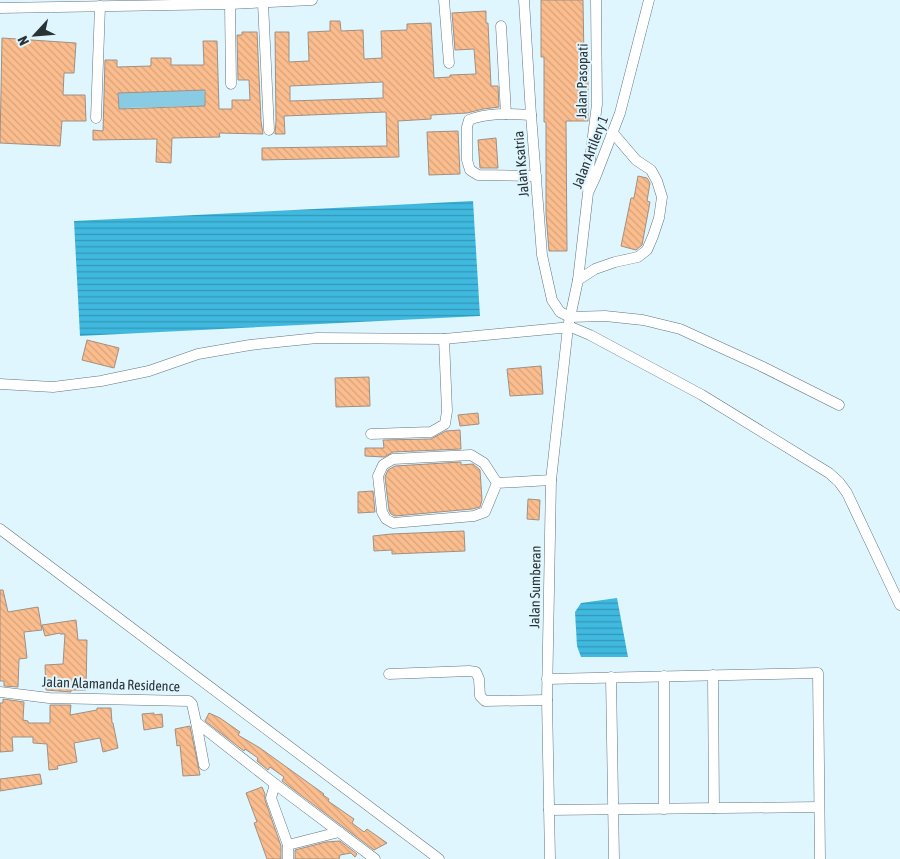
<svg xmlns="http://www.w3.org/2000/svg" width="900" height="859" viewBox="0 0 900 859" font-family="'Asap Condensed',sans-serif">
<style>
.green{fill:#89cbe3}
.water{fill:url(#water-rules)}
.building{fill:url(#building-back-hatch);stroke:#a09083;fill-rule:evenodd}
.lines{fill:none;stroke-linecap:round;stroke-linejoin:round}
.minor-casing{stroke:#62767e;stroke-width:11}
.minor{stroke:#fff;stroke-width:10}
.labels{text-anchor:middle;stroke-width:4;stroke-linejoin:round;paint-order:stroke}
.street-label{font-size:14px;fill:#293235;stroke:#e0f6ff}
</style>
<defs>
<pattern id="water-rules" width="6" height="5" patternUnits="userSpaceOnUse" patternTransform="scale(1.25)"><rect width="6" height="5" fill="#3fb9df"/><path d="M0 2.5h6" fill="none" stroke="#3597b6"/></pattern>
<pattern id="building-back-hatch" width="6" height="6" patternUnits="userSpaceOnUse" patternTransform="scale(1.25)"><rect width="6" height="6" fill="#fbbd8e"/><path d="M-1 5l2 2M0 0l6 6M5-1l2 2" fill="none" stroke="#d7a37b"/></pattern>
</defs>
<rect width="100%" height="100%" fill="#e0f6ff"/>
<!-- green -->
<polygon class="green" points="204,80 206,126 196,106 126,108 127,124 119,115 118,83 128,92 194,90"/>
<!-- water -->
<g class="water">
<polygon points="473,201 480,316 80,336 74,221"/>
<polygon points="617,598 628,657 581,657 577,646 575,612 581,603"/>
</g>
<!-- building -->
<g class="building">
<polygon points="541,0 583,0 584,60 588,60 588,121 566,121 567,251 549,251 546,214 546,122 544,122 544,57 541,57"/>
<path d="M486 11V23H488L491 86H498L499 107 483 109 467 113 431 115V119L398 121 399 157 262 160V148L387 146 386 112 284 116 285 134H275L276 121 275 32H289V62L309 61 308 32 330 31V21H340L341 31 363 30 364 59 382 58 381 31 407 30V24L431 23 434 78 450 77V75L476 74 474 49 455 50 452 13ZM383 82V98L290 101V86Z"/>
<path d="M242 32H257L261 121 263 134 219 133 220 137 172 138 171 163 156 162 157 139 93 140V130L103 131 105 60H117V67L151 66V58H171V65H204L203 41H217L219 109H232V100H250L249 80H238L237 35H242ZM205 90V106L119 109 118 93Z"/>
<polygon points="2,38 76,43 74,73 64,73 63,95 85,95 86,121 62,121 60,146 0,143"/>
<polygon points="458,131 460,174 429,175 427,132"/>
<polygon points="496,138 498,168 480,168 478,140"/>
<polygon points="638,176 647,178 650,183 647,201 650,202 642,245 636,250 621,246 631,198 634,198"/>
<polygon points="87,340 119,348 114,368 82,360"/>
<polygon points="541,366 543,394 510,396 507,369"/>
<polygon points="369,377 370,406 336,407 335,378"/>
<polygon points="478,413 479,424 460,426 458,415"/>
<polygon points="460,430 461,449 393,452 384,457 365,456 365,448 384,448 383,440 431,439 446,431"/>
<polygon points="461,462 461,465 473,464 480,470 482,500 480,507 472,509 395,516 391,514 389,510 385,477 388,470 395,466"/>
<polygon points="373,491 375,512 358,513 358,492"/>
<polygon points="528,499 540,500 539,520 527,519"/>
<polygon points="464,531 465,551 392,554 392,550 374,551 373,536 391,534"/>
<polygon points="0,590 3,590 8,612 38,607 42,630 24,632 27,658 19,659 18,687 4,686 4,681 0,681"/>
<polygon points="76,620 78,640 87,640 86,690 71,690 71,692 46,690 45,665 63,664 65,634 60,634 60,633 45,636 42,625"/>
<polygon points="3,699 24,702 23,720 28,721 28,723 50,723 50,705 71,705 70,715 97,710 97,708 111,708 112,723 113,723 118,748 103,752 100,738 74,743 77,762 57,766 58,769 49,770 47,744 33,743 33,737 12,737 13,751 0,752 0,703 3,703"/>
<polygon points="154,713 154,715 162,714 163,727 144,730 142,714"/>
<polygon points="209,713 220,718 240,732 238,735 260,748 324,794 323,795 329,799 328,801 354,819 352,823 364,832 367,829 387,843 374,850 282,781 284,777 270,767 268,770 257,761 258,758 245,749 244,751 205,721"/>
<polygon points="190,726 200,775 183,776 180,745 177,746 175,729"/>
<polygon points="40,774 42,784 0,791 0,779"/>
<polygon points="262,787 265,794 265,800 281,846 281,859 267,859 254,823 257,822 246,793"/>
<polygon points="340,841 357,854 355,857 351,853 340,855 339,859 295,859 295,850 326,842"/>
</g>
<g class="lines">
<defs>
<g id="minor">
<polyline points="444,0 449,63"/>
<polyline points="524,0 531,115 542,255 552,300 560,312 570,317"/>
<polyline points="263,3 269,130"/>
<polyline points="230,4 231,84"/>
<polyline points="0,8 230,4 312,0"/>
<polyline points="501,26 506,114"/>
<path d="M531 115C511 114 489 112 469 120L467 127V160L470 170 478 175 536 176"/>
<polyline points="96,118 100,6"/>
<polyline points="588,189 588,176 597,104 596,0"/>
<polyline points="578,280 595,269 615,262 638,257 647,250 653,236 659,218 662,197 657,181 651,170 636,160 613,133"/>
<polyline points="570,317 605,316 643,320 680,329 761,366 839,405"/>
<polyline points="0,384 53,387 101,381 149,371 198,354 250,345 317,338 444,339 571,327 590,335 702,395 829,473 839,482 847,493 900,605"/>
<polyline points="371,434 431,432 445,424 447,411 444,339"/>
<polyline points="497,483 484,463 471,455 393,459 383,465 378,476 382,512 386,519 393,523 474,516 485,512 497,483 551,480"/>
<polyline points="0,529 439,859"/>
<polyline points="389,674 469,671 476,672 479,679 480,696 485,701 547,700"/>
<polyline points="713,675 714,808"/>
<polyline points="664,676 664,809"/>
<polyline points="611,677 614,859"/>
<polyline points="547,679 818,673 820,859"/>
<polyline points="0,692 49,698 189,701 192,704 196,722 275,784 375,859"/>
<polyline points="196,722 204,765"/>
<polyline points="275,784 271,798 288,845 288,859"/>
<polyline points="549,810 819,807"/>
<polyline points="288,845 339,832"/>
<polyline points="550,859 547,700 551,480 568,327 578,280 588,193 595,178 620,113 649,0"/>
</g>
</defs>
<!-- minor casing -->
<use href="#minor" class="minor-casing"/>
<!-- minor -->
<use href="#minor" class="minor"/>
</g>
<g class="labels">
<!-- street labels -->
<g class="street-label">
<text transform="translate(582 81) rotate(-89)" y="5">Jalan Pasopati</text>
<text transform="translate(590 152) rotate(-69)" y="5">Jalan Artilery 1</text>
<text transform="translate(521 164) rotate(-95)" y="5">Jalan Ksatria</text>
<text transform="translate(535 587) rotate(-89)" y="5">Jalan Sumberan</text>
<text transform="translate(111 684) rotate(2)" y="5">Jalan Alamanda Residence</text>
</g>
</g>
<!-- north arrow -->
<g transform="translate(35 35) rotate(244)" stroke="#e0f6ff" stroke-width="4" paint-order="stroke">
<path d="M0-4L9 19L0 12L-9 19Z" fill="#293235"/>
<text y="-8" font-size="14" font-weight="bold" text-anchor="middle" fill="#293235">N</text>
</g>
</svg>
